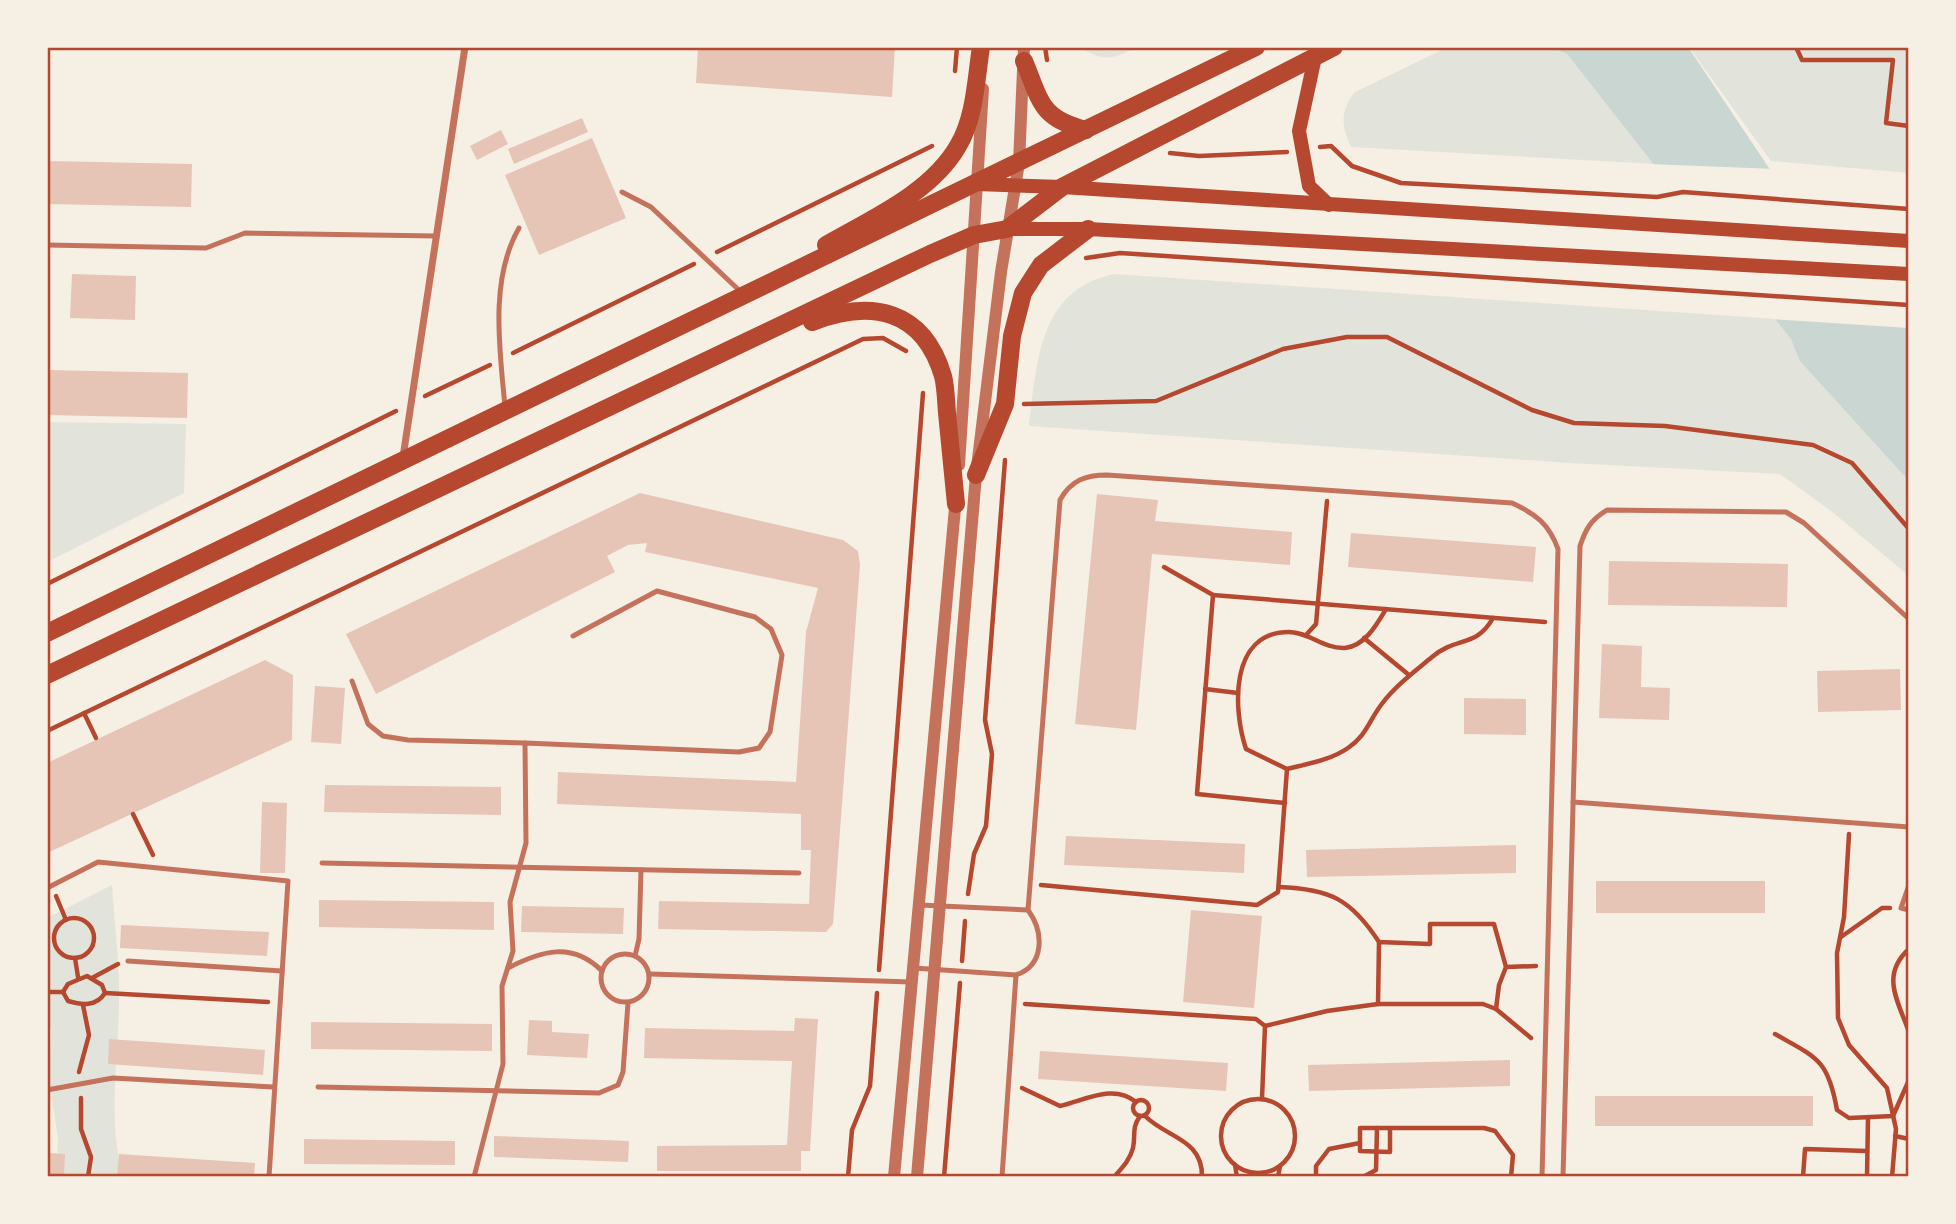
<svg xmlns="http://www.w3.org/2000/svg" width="1956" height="1224" viewBox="0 0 1956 1224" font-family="Rubik,sans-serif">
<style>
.green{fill:#e2e4dc}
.water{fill:#c9d6d2}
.pier{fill:#f6efe4}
.building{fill:#e6c5b7}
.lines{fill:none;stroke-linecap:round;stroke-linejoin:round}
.path{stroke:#b5482f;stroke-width:4.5}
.service{stroke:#c5725c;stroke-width:5}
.minor{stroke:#c5725c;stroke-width:7}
.tertiary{stroke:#c5725c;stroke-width:12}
.secondary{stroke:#b5482f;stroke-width:14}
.primary{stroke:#b5482f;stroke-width:18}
.neatline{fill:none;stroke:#b5482f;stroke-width:2.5}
</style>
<rect width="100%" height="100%" fill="#f6efe4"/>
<!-- green -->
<g class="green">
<path d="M1080 47H1136C1113 60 1103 62 1080 47Z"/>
<path d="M1448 47H1551L1567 54 1654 164 1351 147C1341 126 1340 110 1355 92Z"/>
<polygon points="1689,47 1909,47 1909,173 1771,161"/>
<path d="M1114 274 1909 328V576L1831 511 1780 474 1570 463 1029 426C1037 363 1038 290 1114 274Z"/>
<polygon points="47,422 186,424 184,493 47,562"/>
<path d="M112 885C114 923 120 961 119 999 119 1059 106 1119 124 1177H56L58 1139 49 1080 51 1030 47 1020V918Z"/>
</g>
<!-- water -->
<polygon class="water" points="1551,47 1688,47 1769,168 1909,311 1909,481 1800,361 1791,339 1567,54"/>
<!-- pier -->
<polygon class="pier" points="1649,164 1776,169 1909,306 1909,328 1771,319"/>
<!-- building -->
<g class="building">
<polygon points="698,47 895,47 892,97 696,83"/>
<polygon points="582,118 588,132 514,164 508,149"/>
<polygon points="501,130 508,144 477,160 470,146"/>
<polygon points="592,138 626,218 539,255 505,175"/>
<polygon points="47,161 192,164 191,207 47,204"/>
<polygon points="72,274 136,276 135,320 70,318"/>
<polygon points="47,370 188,373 187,418 47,415"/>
<polygon points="640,493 843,540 858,551 860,565 833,924 826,932 658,929 659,901 809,904 811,850 801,850 801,814 557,804 558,772 796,782 806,632 818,588 645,552 647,543 628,545 607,556 615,572 376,694 346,634"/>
<polygon points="1097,494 1158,500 1155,521 1292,532 1290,565 1152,554 1136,730 1075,724"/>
<polygon points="1351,533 1536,547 1533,582 1348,567"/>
<polygon points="1609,561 1788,564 1787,607 1608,605"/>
<polygon points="1602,644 1642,646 1641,687 1670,688 1669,720 1599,718"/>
<polygon points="265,660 293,675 292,740 47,853 47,763"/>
<polygon points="1900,669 1901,710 1818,712 1817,671"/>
<polygon points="315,686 345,688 341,744 311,742"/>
<polygon points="1464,698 1526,699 1526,735 1464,734"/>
<polygon points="325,785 501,787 501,815 324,812"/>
<polygon points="262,802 287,803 285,873 260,873"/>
<polygon points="1066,836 1245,844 1244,873 1064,865"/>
<polygon points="1516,845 1516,873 1307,877 1306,850"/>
<rect x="1596" y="881" width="169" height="32"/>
<polygon points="319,900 494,902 494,930 319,927"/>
<polygon points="522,906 624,908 623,934 521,932"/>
<polygon points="1191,910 1262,916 1254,1008 1183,1002"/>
<polygon points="121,925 269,932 267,956 120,948"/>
<polygon points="795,1018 818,1019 810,1151 801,1151 801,1171 657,1171 657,1146 787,1145 792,1061 644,1058 645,1028 794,1031"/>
<polygon points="529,1020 552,1021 552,1032 589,1034 587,1058 527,1055"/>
<polygon points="311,1022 492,1024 492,1051 311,1049"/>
<polygon points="109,1039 265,1050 263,1075 108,1064"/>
<polygon points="1040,1051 1228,1063 1226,1091 1038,1079"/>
<polygon points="1510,1060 1510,1086 1309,1091 1308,1065"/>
<rect x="1595" y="1096" width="218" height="30"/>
<polygon points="494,1136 629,1141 628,1162 494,1157"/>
<polygon points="304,1139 455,1141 455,1165 304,1164"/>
<polygon points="47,1153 65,1154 64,1176 47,1175"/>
<polygon points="119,1154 255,1163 254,1177 117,1177"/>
</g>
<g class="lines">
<!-- path -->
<g class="path">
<polyline points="1045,47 1047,60"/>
<polyline points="1796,47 1802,60 1893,60 1886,123 1909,126"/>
<polyline points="955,71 957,47"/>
<polyline points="1320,147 1331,146 1352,166 1401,183 1657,197 1683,192 1909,209"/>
<polyline points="1170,153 1199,156 1287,152"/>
<polyline points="717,252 932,146"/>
<polyline points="1086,258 1120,253 1909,305"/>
<polyline points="513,353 694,264"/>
<polyline points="425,396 490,365"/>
<polyline points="1024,404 1156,401 1283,349 1347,337 1387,337 1532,410 1574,423 1665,426 1813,445 1852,463 1909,529"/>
<polyline points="1164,567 1213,595"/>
<polyline points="47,584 396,411"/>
<path d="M1386 609C1377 624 1365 646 1345 648 1323 649 1309 632 1289 632 1229 632 1233 710 1246 749L1287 769C1307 764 1331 760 1348 748 1366 736 1369 721 1381 705 1395 686 1414 672 1432 657 1457 636 1476 648 1493 618"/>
<polyline points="1306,635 1316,624 1327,501"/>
<polyline points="1364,638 1409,675"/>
<polyline points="1205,689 1238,693"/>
<polyline points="84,713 96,738"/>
<polyline points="47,731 863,339 883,338 906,351"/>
<polyline points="1285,803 1197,794 1213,595 1545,622"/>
<polyline points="133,814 153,855"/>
<polyline points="1849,834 1844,917 1837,953 1838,1018 1849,1045 1887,1088 1896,1129 1892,1177"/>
<polyline points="1041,885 1257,905 1278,892 1287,769"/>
<path d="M1279 887C1330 889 1351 899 1379 942"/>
<polyline points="968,894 974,854 986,826 992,754 985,720 1005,460"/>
<polyline points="56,896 66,920"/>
<circle cx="74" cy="938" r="20"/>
<polyline points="1841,937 1882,908 1890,908"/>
<path d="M1909 949C1880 975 1898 1001 1909 1032"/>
<polyline points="75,958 78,977"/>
<polyline points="962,961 965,921"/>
<polyline points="879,970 923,393"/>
<path d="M87 976 102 985 105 993C96 1007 82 1005 68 1001L63 992 68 984Z"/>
<polyline points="92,978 118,964"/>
<polyline points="47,992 63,992"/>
<polyline points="105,993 268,1002"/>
<polyline points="1025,1004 1256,1019 1265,1026 1262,1098"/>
<polyline points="1496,1009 1499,985 1506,967"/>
<polyline points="1265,1026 1327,1011 1378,1004"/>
<path d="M1775 1034C1817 1058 1828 1059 1837 1110L1849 1118 1893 1116 1909 1080"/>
<polyline points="1531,1038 1496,1009 1483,1004 1378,1004 1379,942 1430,944 1430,924 1494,924 1506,967 1536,966"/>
<polyline points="79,1072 89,1035 83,1005"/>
<path d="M1022 1088 1060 1106C1084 1101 1113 1083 1136 1102"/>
<polyline points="81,1098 81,1129 91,1157 88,1177"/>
<circle cx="1258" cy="1136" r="37"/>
<circle cx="1141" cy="1108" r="8"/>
<path d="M1145 1116C1167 1138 1203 1139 1202 1177"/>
<polyline points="1390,1128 1390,1152 1360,1151 1360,1128 1484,1128 1495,1131 1513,1155 1511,1177"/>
<polyline points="1895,1136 1909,1139"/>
<polyline points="1235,1165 1237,1177"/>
<polyline points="848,1177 852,1130 870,1086 877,993"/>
<polyline points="944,1177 960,983"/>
<path d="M1114 1177C1122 1168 1130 1160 1133 1148 1136 1135 1131 1129 1140 1116"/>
<polyline points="1278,1177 1280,1166"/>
<polyline points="1316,1177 1316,1166 1329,1149 1360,1143"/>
<polyline points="1363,1177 1376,1170 1377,1128"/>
<polyline points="1803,1177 1805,1149 1867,1151"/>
<polyline points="1867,1177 1868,1118"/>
</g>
<!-- service -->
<g class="service">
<polyline points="622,192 651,207 742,293"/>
<polyline points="47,245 206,248 245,233 437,236"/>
<path d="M505 407C500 351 489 280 519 228"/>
<polyline points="352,681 368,724 383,736 408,740 525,743"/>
<polyline points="1573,802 1909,827"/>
<polyline points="322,863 799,873"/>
<polyline points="1909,885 1901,908 1909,910"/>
<polyline points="47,888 98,862 288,881 269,1177"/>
<path d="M1028 910 1060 500C1071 480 1086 475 1107 475L1512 503C1536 514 1549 524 1558 549L1542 1177"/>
<circle cx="625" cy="978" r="24"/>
<polyline points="635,956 639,939 641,870"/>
<polyline points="128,961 282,971"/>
<path d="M508 968C541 951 572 941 602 971"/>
<path d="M914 968 1016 975C1045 965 1044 932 1028 910L920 905"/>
<polyline points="650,974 912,982"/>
<polyline points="318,1087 599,1093 618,1085 623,1072 628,1003"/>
<polyline points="47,1090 113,1078 274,1087"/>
<polyline points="474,1177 503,1064 502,986 513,951 510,902 526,843 525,743 739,752 759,748 770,732 782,655 771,629 755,617 657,591 573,636"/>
<polyline points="1002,1177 1016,975"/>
<path d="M1563 1177 1580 546C1586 528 1591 520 1607 510L1786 512 1804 523 1909 619"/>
</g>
<!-- minor -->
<polyline class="minor" points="403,457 465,47"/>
<!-- tertiary -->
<g class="tertiary">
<polyline points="959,465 983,89"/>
<polyline points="894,1177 956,497"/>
<polyline points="917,1177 976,475 1001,272 1019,163 1024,47"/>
</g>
<!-- secondary -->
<g class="secondary">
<polyline points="1315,57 1299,131 1309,186 1329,205"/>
<polyline points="976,184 1062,187 1909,241"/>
<polyline points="1007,229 1088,229 1909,274"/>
</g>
<!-- primary -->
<g class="primary">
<path d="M1024 61C1041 102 1040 118 1086 130"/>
<path d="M826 245C871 219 931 193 958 146 975 118 976 79 981 47"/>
<path d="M812 322C871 299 923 309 943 376 946 388 946 402 947 413 950 444 953 474 956 504"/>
<polyline points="976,475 1005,404 1012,336 1023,293 1041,265 1088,229"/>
<polyline points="47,633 1256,47"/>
<polyline points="47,675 930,254 974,235 1007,229 1062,187 1334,47"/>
</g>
</g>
<!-- border -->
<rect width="1956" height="1224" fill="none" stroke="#f6efe4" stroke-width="98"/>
<rect x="49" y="49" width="1858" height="1126" class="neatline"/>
</svg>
